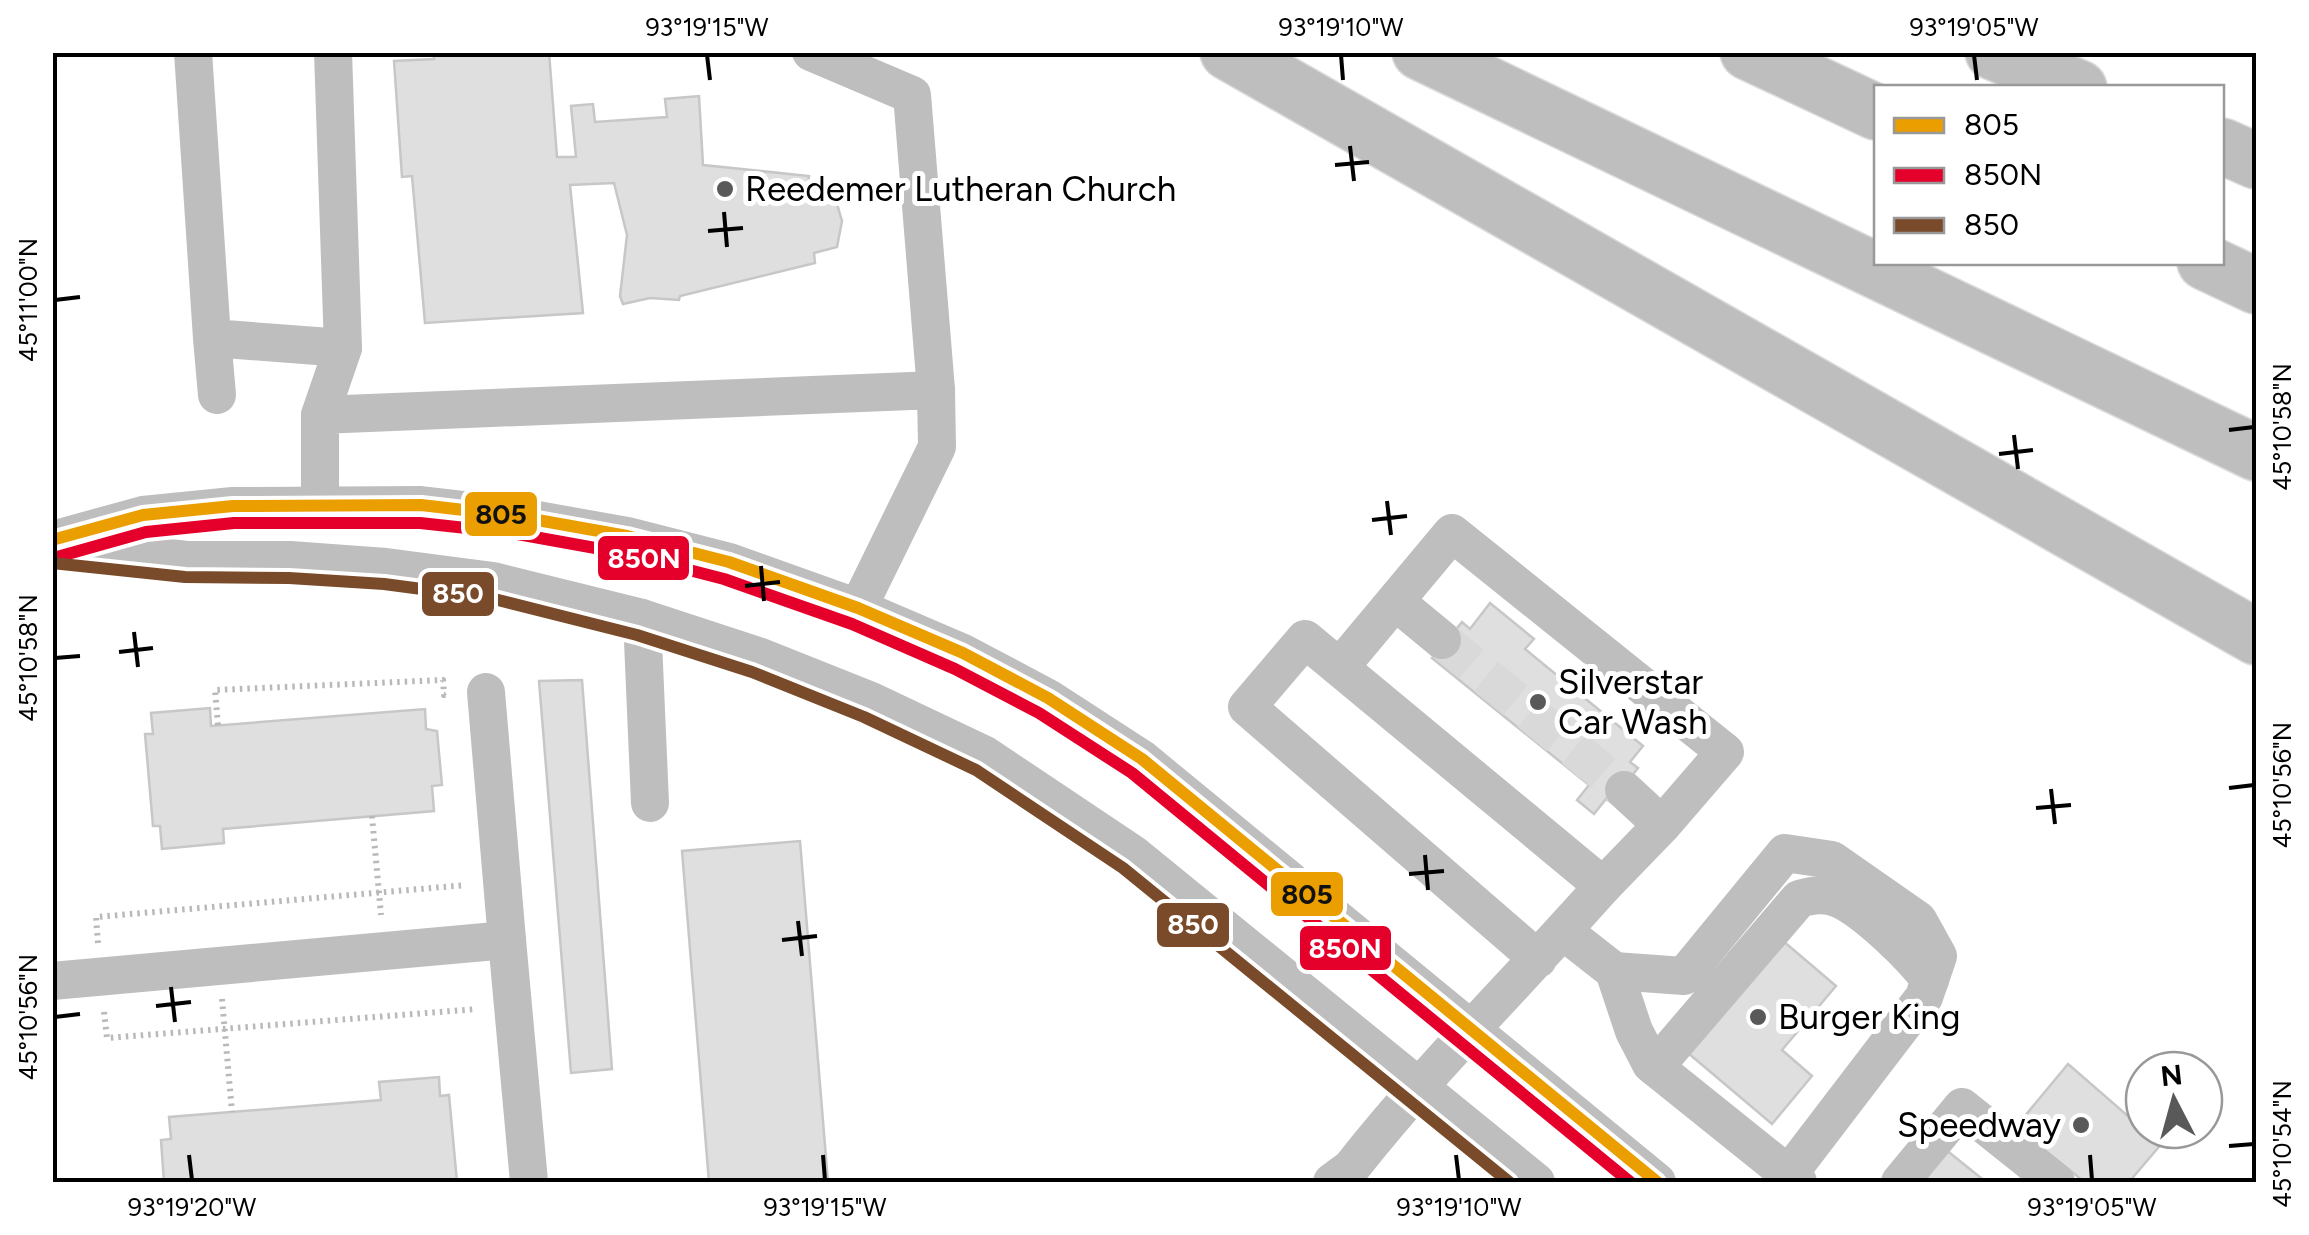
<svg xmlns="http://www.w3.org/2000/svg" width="2309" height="1235" viewBox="0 0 2309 1235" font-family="Figtree,sans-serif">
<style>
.building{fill:#dfdfdf;stroke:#c7c7c7;stroke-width:2.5}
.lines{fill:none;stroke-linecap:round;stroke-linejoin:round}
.minor-tunnel{stroke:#d9d9d9;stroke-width:38;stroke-dasharray:38 19;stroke-linecap:butt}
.highway-casing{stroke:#dbdbdb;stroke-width:58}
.path{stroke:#b9b9b9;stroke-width:6;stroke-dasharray:2.5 5;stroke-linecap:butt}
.minor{stroke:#bebebe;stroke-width:38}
.highway{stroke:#bebebe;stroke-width:55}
.bus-1-casing{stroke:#fff;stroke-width:20}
.bus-2-casing{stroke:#fff;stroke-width:20}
.bus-3-casing{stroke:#fff;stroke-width:20}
.bus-1{stroke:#eb9e00;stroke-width:12}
.bus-2{stroke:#e4002b;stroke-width:12}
.bus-3{stroke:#7a4b2a;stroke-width:12}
.ticks{fill:none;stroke:#000;stroke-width:4}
.poi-dot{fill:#595959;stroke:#fff;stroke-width:4}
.labels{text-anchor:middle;stroke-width:10;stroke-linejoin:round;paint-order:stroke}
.poi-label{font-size:35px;fill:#000;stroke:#fff;text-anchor:start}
.line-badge{stroke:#fff;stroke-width:4}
.badge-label{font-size:28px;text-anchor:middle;font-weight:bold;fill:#fff}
.pale-badge-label{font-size:28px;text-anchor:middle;font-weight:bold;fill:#111}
.neatline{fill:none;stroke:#000;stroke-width:4}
.ticks-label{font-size:25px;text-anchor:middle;fill:#000}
</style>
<rect width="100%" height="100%" fill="#fff"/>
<!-- building -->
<g class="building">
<polygon points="434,52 549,52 557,157 576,157 571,106 593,104 595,122 667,117 665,99 699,96 703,165 809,176 808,185 832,187 842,221 837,247 814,253 815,263 680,296 679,300 650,298 623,304 620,296 627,235 614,183 570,185 583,313 425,323 412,176 402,177 394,61 434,59"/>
<polygon points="1490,603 1534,639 1525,649 1643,746 1630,762 1638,768 1611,802 1606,799 1594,814 1577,800 1589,785 1432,658 1462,622 1470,629"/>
<polygon points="582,680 612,1069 571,1073 539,681"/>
<polygon points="210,708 211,726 425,709 426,729 437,731 442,785 432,786 434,811 223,829 224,843 162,849 160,826 153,826 145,734 153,734 151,713"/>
<polygon points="800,841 828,1182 709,1182 682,851"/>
<polygon points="1776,935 1836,986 1782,1050 1812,1076 1772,1124 1681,1047"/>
<polygon points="2068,1064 2144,1130 2163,1142 2129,1182 2082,1180 2027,1136 2027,1129 2019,1123"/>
<polygon points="439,1077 440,1096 449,1095 457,1182 164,1182 161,1140 171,1139 169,1117 381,1100 379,1082"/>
<polygon points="1945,1149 1986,1182 1917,1182"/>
</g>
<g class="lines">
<!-- minor-tunnel -->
<polyline class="minor-tunnel" points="1442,640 1624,790"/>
<defs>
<g id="highway">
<polyline points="1228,52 2256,637"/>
<polyline points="1420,52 2256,453"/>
<polyline points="1748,52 1876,112"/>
<polyline points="1993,52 2079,88"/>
<polyline points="2222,146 2256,161"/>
<polyline points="2205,262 2256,286"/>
</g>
</defs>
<!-- highway casing -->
<use href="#highway" class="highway-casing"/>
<!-- path -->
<g class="path">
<polyline points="218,725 215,690 443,680 444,695 450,695"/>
<polyline points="372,816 381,915"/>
<polyline points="98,943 96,917 466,885"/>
<polyline points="222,999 232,1112"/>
<polyline points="104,1012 107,1038 477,1009"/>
</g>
<!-- minor -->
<g class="minor">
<polyline points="193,52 212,338 343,348"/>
<polyline points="811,52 912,95 936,390"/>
<polyline points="212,338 217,395"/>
<polyline points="320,415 343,348 333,52"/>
<polyline points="320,504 320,415 936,390 937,447 858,608"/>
<polyline points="52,540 143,515 233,506 421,505 515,516 627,536 729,562 858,608 963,653 1048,698 1142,759 1657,1182"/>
<polyline points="59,546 187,560 290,560 386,567 493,581 642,618 758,656 871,701 985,755 1133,854 1536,1182"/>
<polyline points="1396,602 1442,640"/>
<polyline points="642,618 650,803"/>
<polyline points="1340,667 1452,533 1725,752 1662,825 1603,886"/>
<polyline points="486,692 507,940"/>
<polyline points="1624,790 1662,825"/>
<polyline points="1563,931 1614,971 1634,1031 1651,1064 1798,1182"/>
<polyline points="1614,971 1684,976 1785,853 1832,860 1918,920 1938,956 1924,997 1788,1175"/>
<polyline points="52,981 507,940 529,1182"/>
<path d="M1655 1067 1799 899C1813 895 1825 893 1839 899 1866 911 1912 956 1930 980"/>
<path d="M1332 1182 1351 1168C1429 1069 1519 981 1603 886L1305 639 1247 707 1538 959"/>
<polyline points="1900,1182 1962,1107 2056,1182"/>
</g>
<!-- highway -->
<use href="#highway" class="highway"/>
<defs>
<polyline id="bus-1" points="52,540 143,515 233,506 421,505 515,516 627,536 729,562 858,608 963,653 1048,698 1142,759 1657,1182"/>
<polyline id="bus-2" points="57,557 146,532 234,523 420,523 512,533 623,553 724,579 852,624 955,669 1039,713 1132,773 1630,1182"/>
<polyline id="bus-3" points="52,563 185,577 289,578 384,584 490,598 637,635 752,672 864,717 976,770 1123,868 1509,1182"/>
</defs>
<!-- bus-1 casing -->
<use href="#bus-1" class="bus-1-casing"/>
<!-- bus-2 casing -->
<use href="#bus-2" class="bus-2-casing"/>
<!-- bus-3 casing -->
<use href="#bus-3" class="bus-3-casing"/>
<!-- bus-1 -->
<use href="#bus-1" class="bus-1"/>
<!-- bus-2 -->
<use href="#bus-2" class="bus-2"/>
<!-- bus-3 -->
<use href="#bus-3" class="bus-3"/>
</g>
<!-- ticks -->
<path class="ticks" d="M707 55 710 80M1341 55 1343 80M1974 55 1977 80M1350 146 1354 181M1335 165 1369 162M724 212 727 247M708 231 743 228M55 300 80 297M2229 430 2254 427M2014 435 2018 469M1999 454 2033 450M1387 501 1391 535M1372 520 1407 516M761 566 764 601M745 586 780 582M134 632 138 667M119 652 153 648M55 658 80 656M2229 788 2254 785M2051 789 2055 824M2036 808 2071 805M1425 855 1428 890M1409 874 1444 871M798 921 802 956M782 940 817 936M171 987 175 1022M156 1006 191 1002M55 1017 80 1014M2229 1146 2254 1144M189 1155 192 1180M823 1155 825 1180M1456 1155 1459 1180M2090 1155 2092 1180"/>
<!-- markers -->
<g class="poi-dot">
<circle cx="725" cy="189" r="10"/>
<circle cx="1538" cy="702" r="10"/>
<circle cx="1758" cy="1017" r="10"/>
<circle cx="2081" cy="1125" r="10"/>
</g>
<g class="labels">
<!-- poi labels -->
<g class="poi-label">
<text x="745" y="201">Reedemer Lutheran Church</text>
<text x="1558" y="694">Silverstar<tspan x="1558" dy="40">Car Wash</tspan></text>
<text x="1778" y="1029">Burger King</text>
<text x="2061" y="1137" text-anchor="end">Speedway</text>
</g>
</g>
<g class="line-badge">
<rect x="463" y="490" width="76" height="48" rx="10" fill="#eb9e00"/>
<rect x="596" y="534" width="95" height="48" rx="10" fill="#e4002b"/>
<rect x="420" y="570" width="76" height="48" rx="10" fill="#7a4b2a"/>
<rect x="1269" y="870" width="76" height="48" rx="10" fill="#eb9e00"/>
<rect x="1155" y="901" width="76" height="48" rx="10" fill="#7a4b2a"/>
<rect x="1298" y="924" width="95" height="48" rx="10" fill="#e4002b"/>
</g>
<g class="badge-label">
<text x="644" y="568">850N</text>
<text x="458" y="603">850</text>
<text x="1193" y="934">850</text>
<text x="1345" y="958">850N</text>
</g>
<g class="pale-badge-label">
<text x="501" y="524">805</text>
<text x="1307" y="904">805</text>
</g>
<!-- border -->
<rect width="2309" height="1235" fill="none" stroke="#ffffff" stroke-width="110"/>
<!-- legend -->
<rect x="1874" y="85" width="350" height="180" fill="#ffffff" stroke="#999999" stroke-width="2.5"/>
<rect x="1894" y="118" width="50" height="15" fill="#eb9e00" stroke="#999999" stroke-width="2.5"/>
<text x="1964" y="135" font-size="30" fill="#000000">805</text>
<rect x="1894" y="168" width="50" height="15" fill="#e4002b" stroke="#999999" stroke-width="2.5"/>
<text x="1964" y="185" font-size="30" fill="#000000">850N</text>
<rect x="1894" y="218" width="50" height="15" fill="#7a4b2a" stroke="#999999" stroke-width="2.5"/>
<text x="1964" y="235" font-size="30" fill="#000000">850</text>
<!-- north arrow -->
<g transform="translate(2174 1100) rotate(354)"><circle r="48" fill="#ffffff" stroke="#999999" stroke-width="2.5"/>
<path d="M0-8L18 38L0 25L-18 38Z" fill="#595959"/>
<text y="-15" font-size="28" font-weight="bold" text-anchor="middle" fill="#000000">N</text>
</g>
<rect x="55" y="55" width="2199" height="1125" class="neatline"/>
<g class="ticks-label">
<text x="707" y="36">93°19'15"W</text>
<text x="1341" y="36">93°19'10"W</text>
<text x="1974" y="36">93°19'05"W</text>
<text transform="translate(28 300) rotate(-90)" y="9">45°11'00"N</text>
<text transform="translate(2282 427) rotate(-90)" y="9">45°10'58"N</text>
<text transform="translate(28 658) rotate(-90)" y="9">45°10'58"N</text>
<text transform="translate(2282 785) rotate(-90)" y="9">45°10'56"N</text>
<text transform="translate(28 1017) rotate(-90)" y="9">45°10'56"N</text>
<text transform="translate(2282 1144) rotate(-90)" y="9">45°10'54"N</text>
<text x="192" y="1216">93°19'20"W</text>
<text x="825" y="1216">93°19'15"W</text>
<text x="1459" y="1216">93°19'10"W</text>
<text x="2092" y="1216">93°19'05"W</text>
</g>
</svg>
